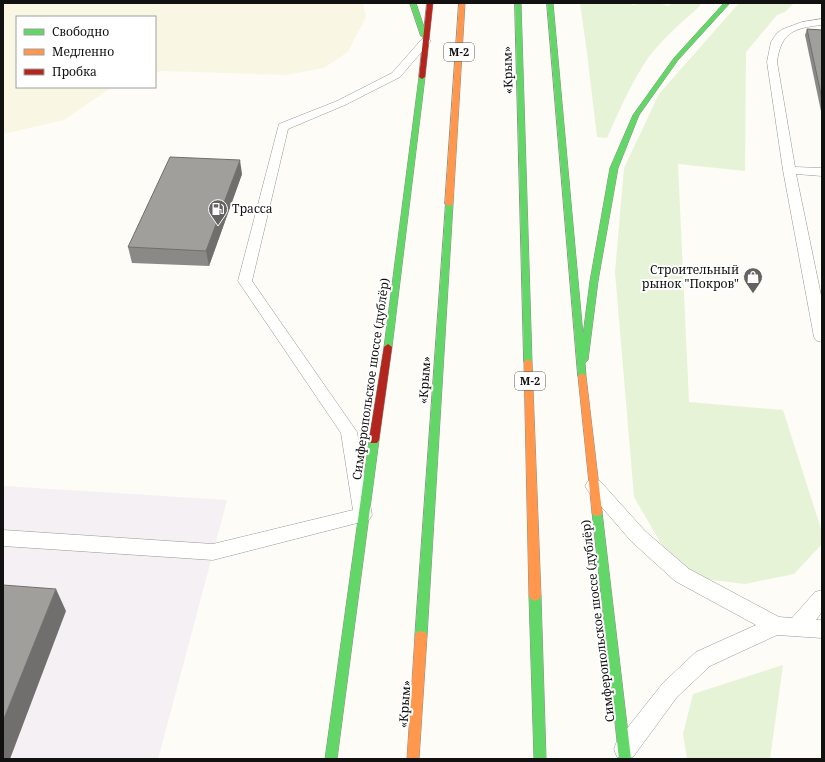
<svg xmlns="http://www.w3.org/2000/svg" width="825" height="762" viewBox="0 0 825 762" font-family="'Noto Serif',serif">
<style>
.industrial{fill:#f5f0f3}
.farmland{fill:#f9f7e4}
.green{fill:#e7f3d7}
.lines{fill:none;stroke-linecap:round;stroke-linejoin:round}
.lane-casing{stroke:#979795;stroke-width:1}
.fast-casing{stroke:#8e8d8b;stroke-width:1}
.slow-casing{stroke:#8e8d8b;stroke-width:1}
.jam-casing{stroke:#8e8d8b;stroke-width:1}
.lane{fill:#fffffe;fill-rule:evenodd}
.fast{fill:#63d668;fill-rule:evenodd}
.slow{fill:#ff974d;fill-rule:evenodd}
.jam{fill:#b3261e;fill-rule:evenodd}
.wall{fill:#8a8986}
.shaded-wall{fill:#716f6d}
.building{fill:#a19f9c;stroke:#716f6d}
.labels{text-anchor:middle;stroke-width:4;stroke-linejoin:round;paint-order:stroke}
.shield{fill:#fff;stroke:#585858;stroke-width:1}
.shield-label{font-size:11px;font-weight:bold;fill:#111}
.street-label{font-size:12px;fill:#111;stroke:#fff}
.poi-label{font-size:12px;fill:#111;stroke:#fff;text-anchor:start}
</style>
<rect width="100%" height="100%" fill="#fdfcf7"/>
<!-- industrial -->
<polygon class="industrial" points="3,486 227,500 158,759 3,759"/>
<!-- farmland -->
<polygon class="farmland" points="3,3 363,3 366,17 348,52 324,68 286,75 162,71 155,73 155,17 17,17 17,87 112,87 64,120 3,134"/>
<!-- green -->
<g class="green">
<path d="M580 3H626L634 5C643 0 659 3 668 6L673 3H700V6C682 22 663 38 648 58 631 83 619 111 607 138L597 137 587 53Z"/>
<polygon points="739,3 794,3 785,12 777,15 746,52 745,171 678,164 689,402 783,410 822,532 822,544 794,574 745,584 704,579 666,552 634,497 615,272 624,168 659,94"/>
<polygon points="783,665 770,759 687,759 683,734 693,694"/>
</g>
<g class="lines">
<defs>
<g id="lane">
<path d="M822 19V25C794 28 781 32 777 62L795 167 822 168V176L796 174 822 300V342L817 341 814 337 783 170 767 62 771 42 777 33 783 29 802 22Z"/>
<polygon points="426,38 431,41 400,77 345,105 288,129 252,281 357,432 372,515 369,520 213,560 3,546 3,530 213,544 353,510 341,433 238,281 279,124 337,101 392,73 422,39"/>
<polygon points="594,479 600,481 645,531 689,569 779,617 792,618 815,592 822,590 822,612 816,620 822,620 822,638 777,635 710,666 677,697 633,757 627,759 617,757 614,749 617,741 663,683 696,652 756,625 675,581 631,541 588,491 585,486 588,481"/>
</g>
<g id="fast">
<polygon points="410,3 416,3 427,36 426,37 421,36"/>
<polygon points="515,3 521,3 532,362 528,365 524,362"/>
<polygon points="547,3 553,3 583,335 590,281 610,168 633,115 674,58 724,3 730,3 678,60 639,115 618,168 598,281 588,360 585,363 586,376 582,379 578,376"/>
<polygon points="422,75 425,77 392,347 388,350 384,347 419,77"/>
<polygon points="446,202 449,202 453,204 427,636 425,640 421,641 417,640 415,636"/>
<polygon points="374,436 377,437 379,440 337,759 325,759 369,440 371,437"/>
<polygon points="597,508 601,509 602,512 631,759 619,759 592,512 593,509"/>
<polygon points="535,591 539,593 541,596 546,759 534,759 529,596 531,593"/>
</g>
<g id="slow">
<polygon points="459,3 465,3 453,204 449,206 445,204"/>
<polygon points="528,359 532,362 541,596 539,599 535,601 531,599 529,596 524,362"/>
<polygon points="582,373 586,376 602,512 601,515 597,516 593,515 592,512 578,376"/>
<polygon points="421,631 425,632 427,636 419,759 407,759 415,636 417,632"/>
</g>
<g id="jam">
<polygon points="427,3 433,3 425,77 422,79 419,77"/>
<polygon points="388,344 392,347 379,440 377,443 371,443 369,440 384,347"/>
</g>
</defs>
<!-- lane casing -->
<use href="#lane" class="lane-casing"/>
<!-- fast casing -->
<use href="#fast" class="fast-casing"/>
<!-- slow casing -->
<use href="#slow" class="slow-casing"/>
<!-- jam casing -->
<use href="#jam" class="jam-casing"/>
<!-- lane -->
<use href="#lane" class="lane"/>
<!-- fast -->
<use href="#fast" class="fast"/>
<!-- slow -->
<use href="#slow" class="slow"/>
<!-- jam -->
<use href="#jam" class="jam"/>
</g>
<!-- wall -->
<g class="wall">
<polygon points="807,29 822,30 822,116 805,35"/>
<polygon points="242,174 209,266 132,263 128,247"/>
</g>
<!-- shaded-wall -->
<g class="shaded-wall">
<polygon points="240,160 242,174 209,266 206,251"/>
<polygon points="56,589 66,611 10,759 3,759 3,721"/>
</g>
<!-- building -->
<g class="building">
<polygon points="807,29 822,30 822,99"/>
<polygon points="170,157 240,160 206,251 128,247"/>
<polygon points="3,585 56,589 3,721"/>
</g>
<!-- icons -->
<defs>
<symbol id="fuel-pin" viewBox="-11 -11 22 30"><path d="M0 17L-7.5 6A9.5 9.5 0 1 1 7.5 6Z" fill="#646362" stroke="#fff"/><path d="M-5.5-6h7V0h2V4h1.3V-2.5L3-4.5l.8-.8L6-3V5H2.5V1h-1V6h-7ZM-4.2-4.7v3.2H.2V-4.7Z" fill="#fff"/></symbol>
<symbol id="shop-pin" viewBox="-11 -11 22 30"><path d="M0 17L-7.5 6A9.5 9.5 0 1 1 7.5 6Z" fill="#646362" stroke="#fff"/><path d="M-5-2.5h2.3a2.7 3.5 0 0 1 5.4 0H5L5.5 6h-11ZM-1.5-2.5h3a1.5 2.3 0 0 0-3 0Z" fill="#fff"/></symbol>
</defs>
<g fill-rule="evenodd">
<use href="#fuel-pin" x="207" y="198" width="22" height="30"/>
<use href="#shop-pin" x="742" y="266" width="22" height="30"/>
</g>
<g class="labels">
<!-- shield labels -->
<g class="shield">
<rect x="444" y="43" width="30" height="18" rx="3"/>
<rect x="515" y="372" width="30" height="18" rx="3"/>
</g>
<g class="shield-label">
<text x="459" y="56">М-2</text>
<text x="530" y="385">М-2</text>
</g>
<!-- street labels -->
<g class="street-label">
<text transform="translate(508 70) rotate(-92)" y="4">«Крым»</text>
<text transform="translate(371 379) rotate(-82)" y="4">Симферопольское шоссе (дублёр)</text>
<text transform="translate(425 380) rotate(-86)" y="4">«Крым»</text>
<text transform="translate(598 621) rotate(-97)" y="4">Симферопольское шоссе (дублёр)</text>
<text transform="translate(405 704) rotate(-86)" y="4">«Крым»</text>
</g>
<!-- poi labels -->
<g class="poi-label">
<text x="232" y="213">Трасса</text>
<text x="739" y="274" text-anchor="end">Строительный<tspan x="739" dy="14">рынок "Покров"</tspan></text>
</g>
</g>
<!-- border -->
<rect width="825" height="762" fill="none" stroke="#111111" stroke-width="8"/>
<!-- legend -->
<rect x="16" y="16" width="140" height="72" fill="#ffffff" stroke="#a0a0a0"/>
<rect x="24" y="29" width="20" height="6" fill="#63d668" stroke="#a0a0a0"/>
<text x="52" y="36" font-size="12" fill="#111111">Свободно</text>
<rect x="24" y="49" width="20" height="6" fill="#ff974d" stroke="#a0a0a0"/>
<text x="52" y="56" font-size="12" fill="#111111">Медленно</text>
<rect x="24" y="69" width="20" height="6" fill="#b3261e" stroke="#a0a0a0"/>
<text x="52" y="76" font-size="12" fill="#111111">Пробка</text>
</svg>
